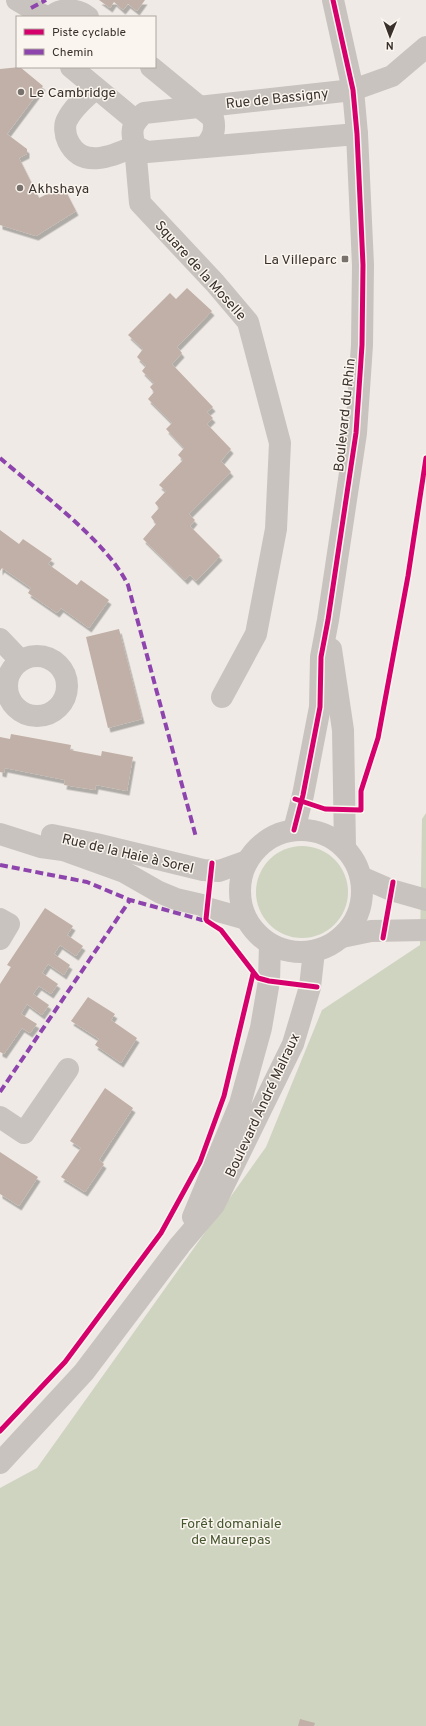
<svg xmlns="http://www.w3.org/2000/svg" width="426" height="1726" viewBox="0 0 426 1726" font-family="Overpass,sans-serif">
<style>
.green{fill:#cfd4c0}
.building{fill:#c1b0a7;filter:url(#shadow)}
.lines{fill:none;stroke-linecap:round;stroke-linejoin:round}
.minor{stroke:#c8c3be;stroke-width:22}
.quiet{stroke:#8e44ad;stroke-width:4;stroke-dasharray:8 4;stroke-linecap:butt}
.cycleway-casing{stroke:#faf5ee;stroke-width:8}
.cycleway{stroke:#d6006c;stroke-width:5}
.poi-dot{fill:#79716c;stroke:#faf5ee;stroke-width:1.5}
.labels{text-anchor:middle;stroke-width:3;stroke-linejoin:round;paint-order:stroke}
.poi-label{font-size:14px;fill:#39302b;stroke:#faf5ee;text-anchor:start}
.street-label{font-size:14px;fill:#39302b;stroke:#faf5ee}
.park-label{font-size:14px;fill:#465730;stroke:#faf5ee}
</style>
<defs>
<filter id="shadow"><feDropShadow dx="2.5" dy="4.5" stdDeviation="0" flood-color="#0004"/></filter>
</defs>
<rect width="100%" height="100%" fill="#efeae5"/>
<!-- green -->
<g class="green">
<polygon points="426,813 426,1726 0,1726 0,1488 37,1468 266,1147 322,1010 420,945 422,819"/>
<circle cx="302" cy="892" r="46"/>
</g>
<!-- building -->
<g class="building">
<polygon points="99,0 145,0 137,11 128,4 123,10 114,2 110,8"/>
<polygon points="20,67 43,86 7,134 27,149 27,154 19,158 39,198 63,186 76,211 36,236 0,225 0,69"/>
<polygon points="187,288 212,311 177,347 182,353 172,364 213,407 207,412 213,418 207,424 231,449 221,461 231,472 189,514 195,520 190,526 220,556 196,581 190,575 185,580 143,539 156,524 151,517 159,508 155,503 166,491 159,485 183,460 178,455 184,448 166,429 172,423 148,399 154,392 150,387 154,383 142,371 146,366 137,357 143,349 128,335 170,293 176,299"/>
<polygon points="0,530 19,544 23,539 52,559 48,564 77,585 81,580 109,600 89,628 61,608 57,613 28,593 31,588 2,568 0,571"/>
<polygon points="119,629 142,719 108,728 86,637"/>
<polygon points="11,734 71,745 70,750 101,756 102,751 133,757 127,791 96,785 95,790 64,785 65,780 5,768 4,773 0,772 0,737 10,739"/>
<polygon points="45,908 73,926 67,935 83,946 76,956 60,945 54,954 70,965 64,975 48,964 42,973 58,984 51,994 39,986 33,994 49,1005 42,1015 27,1004 21,1014 37,1024 30,1033 22,1028 4,1054 0,1052 0,984 11,967 7,965"/>
<polygon points="88,997 115,1014 111,1020 137,1038 121,1063 95,1045 99,1039 71,1021"/>
<polygon points="105,1088 133,1108 99,1160 104,1164 85,1192 61,1177 81,1148 70,1141"/>
<polygon points="0,1152 38,1177 19,1206 0,1194"/>
<polygon points="300,1719 315,1723 314,1726 298,1726"/>
</g>
<g class="lines">
<!-- minor -->
<g class="minor">
<polyline points="17,0 46,17"/>
<path d="M51 17C61 7 78 9 88 17"/>
<polyline points="71,67 136,121"/>
<path d="M151 67 213 118C216 130 213 137 205 147"/>
<path d="M96 88C86 97 73 107 67 120 64 125 65 135 68 141 82 170 113 156 135 146L140 203 215 283 248 322 280 443 276 529 256 634 222 697"/>
<path d="M357 134 147 152 135 146C130 130 132 124 144 113L353 90 392 76 426 47"/>
<polyline points="0,639 20,660"/>
<polyline points="331,649 343,730 345,847"/>
<circle cx="37" cy="686" r="30"/>
<circle cx="301" cy="891" r="61"/>
<polyline points="294,830 303,795 320,707 321,657 328,620 356,433 362,345 363,265 357,134 353,90 333,0"/>
<polyline points="0,834 41,847 63,850 124,872 159,892 176,899 202,905 207,908 246,919"/>
<polyline points="52,835 96,844 203,870 219,871 247,861"/>
<polyline points="361,877 391,890 426,900"/>
<polyline points="0,919 9,924 0,939"/>
<polyline points="342,937 371,931 426,930"/>
<polyline points="0,1117 24,1133 68,1069"/>
<polyline points="193,1217 240,1104 261,1028 269,981 270,944"/>
<polyline points="0,1463 84,1372 180,1245 214,1205 293,1044 310,987 314,951"/>
</g>
<!-- quiet -->
<g class="quiet">
<polyline points="31,8 46,0"/>
<path d="M0 458C39 492 106 540 128 585L196 837"/>
<polyline points="0,865 87,882 130,900 202,920 206,919"/>
<polyline points="0,1092 130,900"/>
</g>
<defs>
<g id="cycleway">
<polyline points="295,799 325,809 361,810 361,791 378,738 408,576 426,458"/>
<polyline points="294,830 303,795 320,707 321,657 328,620 356,433 362,345 363,265 357,134 353,90 333,0"/>
<polyline points="212,863 206,919 207,921 221,930 258,978 269,981 317,987"/>
<polyline points="383,938 393,882"/>
<polyline points="0,1431 65,1362 161,1233 200,1162 224,1096 253,974"/>
</g>
</defs>
<!-- cycleway casing -->
<use href="#cycleway" class="cycleway-casing"/>
<!-- cycleway -->
<use href="#cycleway" class="cycleway"/>
</g>
<!-- markers -->
<g class="poi-dot">
<circle cx="21" cy="92" r="4"/>
<circle cx="20" cy="188" r="4"/>
<rect x="341" y="255" width="8" height="8" rx="2"/>
</g>
<g class="labels">
<!-- poi labels -->
<g class="poi-label">
<text x="29" y="97">Le Cambridge</text>
<text x="28" y="193">Akhshaya</text>
<text x="337" y="264" text-anchor="end">La Villeparc</text>
</g>
<!-- street labels -->
<g class="street-label">
<text transform="translate(277 98) rotate(-6)" y="5">Rue de Bassigny</text>
<text transform="translate(201 270) rotate(48)" y="5">Square de la Moselle</text>
<text transform="translate(344 415) rotate(-84)" y="5">Boulevard du Rhin</text>
<text transform="translate(128 853) rotate(13)" y="5">Rue de la Haie à Sorel</text>
<text transform="translate(262 1105) rotate(-65)" y="5">Boulevard André Malraux</text>
</g>
<!-- park labels -->
<g class="park-label">
<text x="231" y="1528">Forêt domaniale<tspan x="231" dy="16">de Maurepas</tspan></text>
</g>
</g>
<!-- legend -->
<rect x="16" y="16" width="140" height="52" fill="#faf5ee" stroke="#ada6a0"/>
<rect x="24" y="29" width="20" height="6" fill="#d6006c" stroke="#ada6a0"/>
<text x="52" y="36" font-size="12" fill="#39302b">Piste cyclable</text>
<rect x="24" y="49" width="20" height="6" fill="#8e44ad" stroke="#ada6a0"/>
<text x="52" y="56" font-size="12" fill="#39302b">Chemin</text>
<!-- north arrow -->
<g transform="translate(390 36) rotate(181)" stroke="#faf5ee" stroke-width="3" paint-order="stroke">
<path d="M0-3L7 15L0 10L-7 15Z" fill="#39302b"/>
<text y="-6" font-size="11" font-weight="bold" text-anchor="middle" fill="#39302b">N</text>
</g>
</svg>
